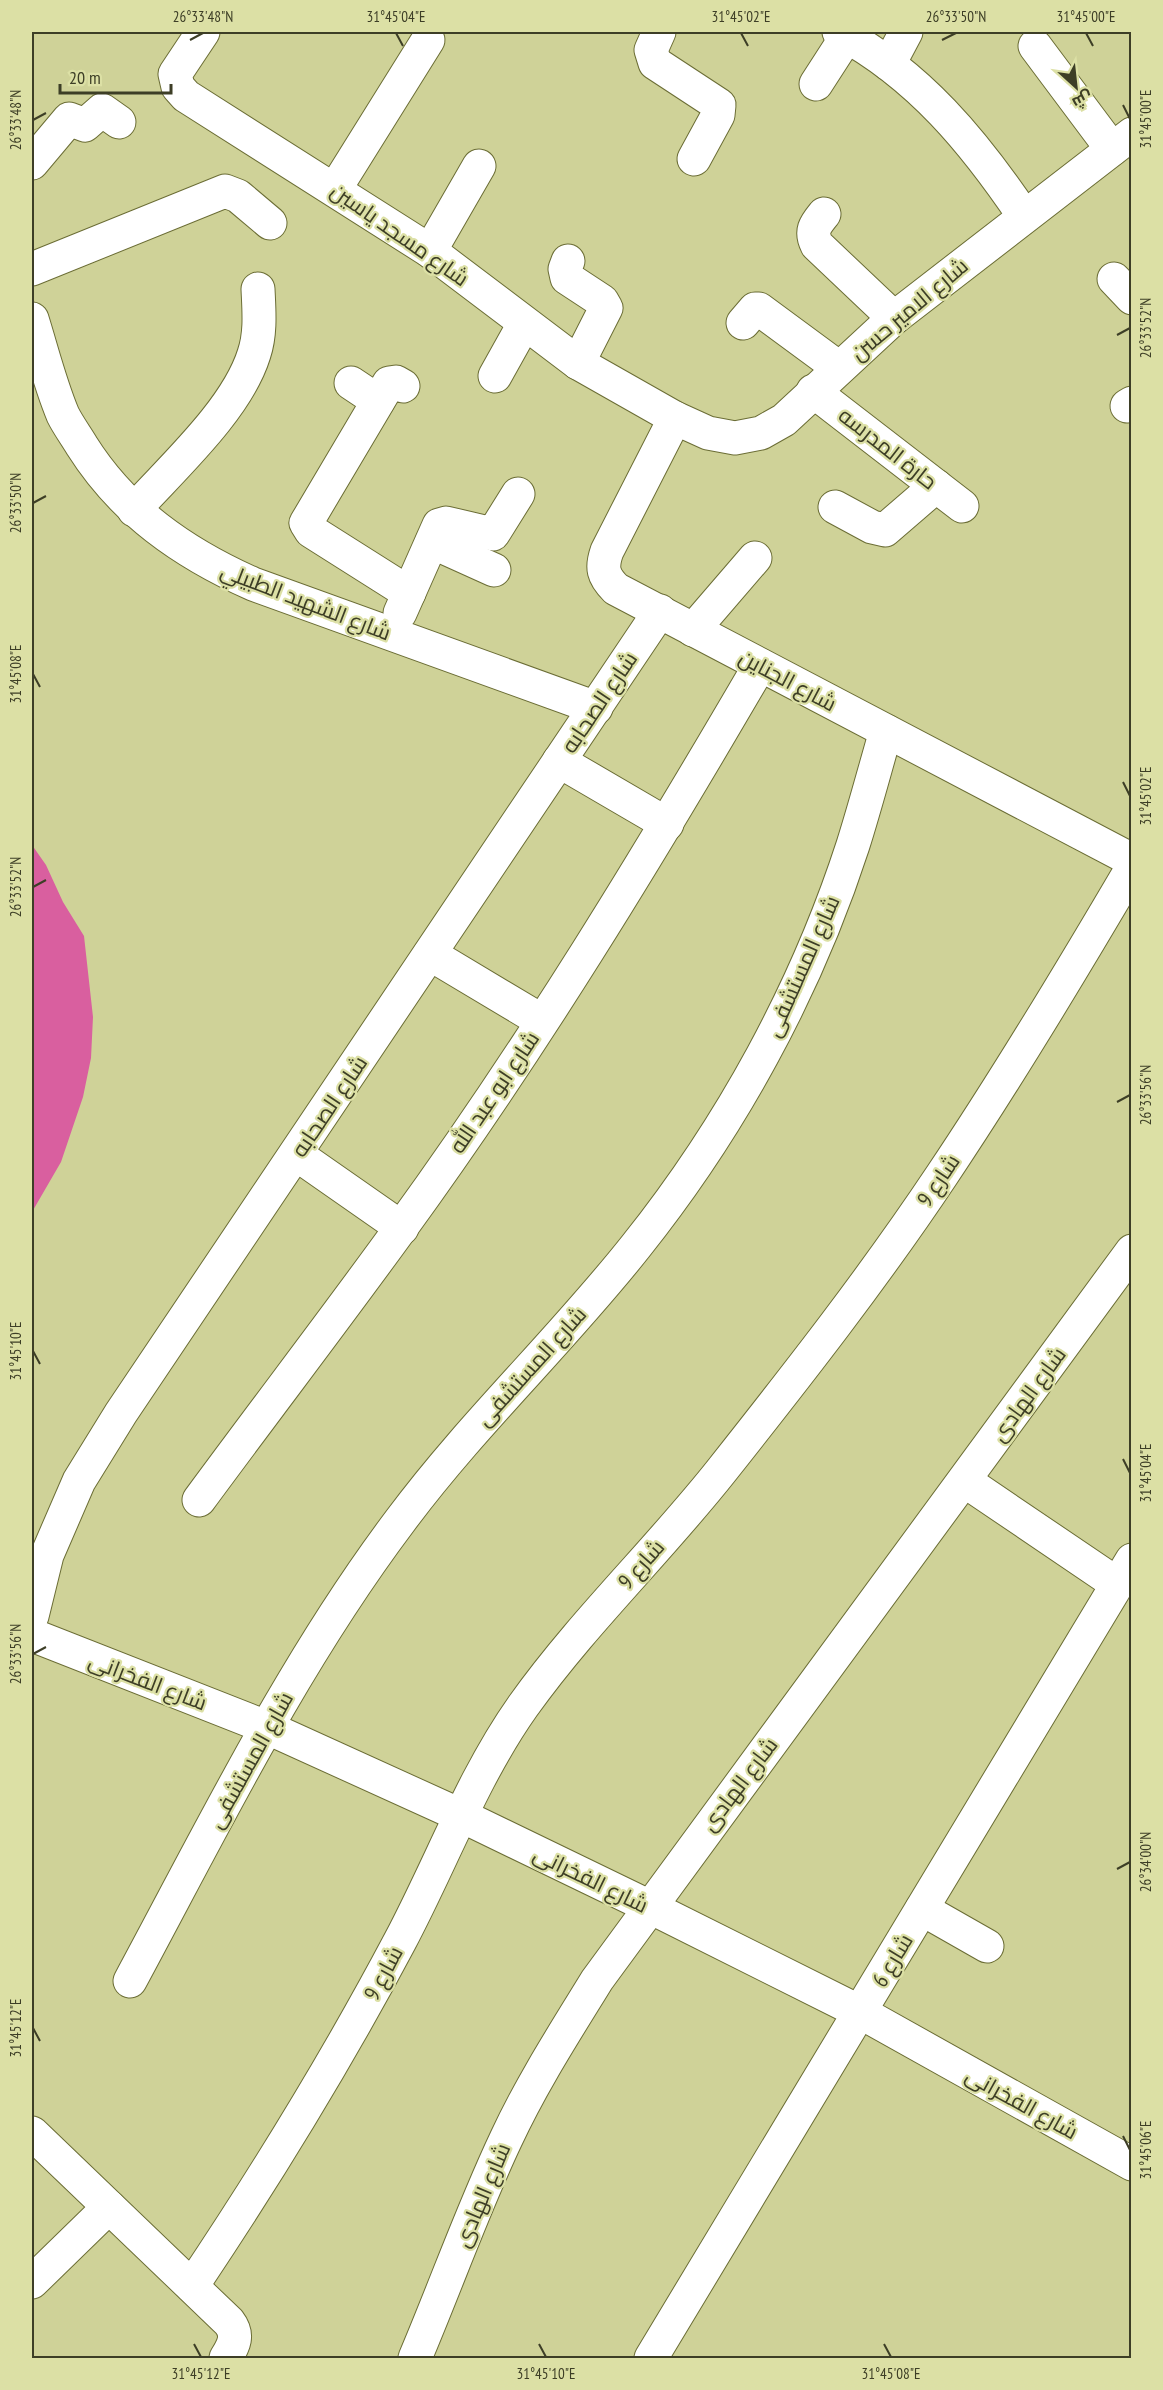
<svg xmlns="http://www.w3.org/2000/svg" width="1163" height="2390" viewBox="0 0 1163 2390" font-family="'PT Sans Narrow',Cairo,sans-serif">
<style>
.water{fill:#d95f9f}
.lines{fill:none;stroke-linecap:round;stroke-linejoin:round}
.minor-casing{stroke:#6b6d35;stroke-width:35}
.minor{stroke:#fff;stroke-width:33}
.ticks{fill:none;stroke:#3d3e26;stroke-width:2}
.labels{text-anchor:middle;stroke-width:4.5;stroke-linejoin:round;paint-order:stroke}
.street-label{font-size:22px;fill:#3d3e26;stroke:#dce0a5}
.neatline{fill:none;stroke:#3d3e26;stroke-width:2}
.ticks-label{font-size:15px;text-anchor:middle;fill:#3d3e26}
</style>
<rect width="100%" height="100%" fill="#cfd298"/>
<!-- water -->
<polygon class="water" points="32,845 46,865 63,902 84,936 93,1017 91,1058 83,1097 61,1162 32,1212"/>
<g class="lines">
<defs>
<g id="minor">
<polyline points="203,32 175,74 178,87 186,96 430,251 578,363 675,418 708,433 735,438 761,433 784,420 894,318 1132,134"/>
<polyline points="659,32 651,50 655,63 719,105 718,115 694,159"/>
<path d="M839 32C919 75 974 142 1024 216"/>
<polyline points="1035,46 1112,149"/>
<polyline points="889,64 906,32"/>
<polyline points="816,84 847,36"/>
<polyline points="32,163 69,119 85,125 102,110 119,122"/>
<polyline points="335,189 428,40"/>
<path d="M824 214C815 225 810 231 817 245L894 318"/>
<polyline points="430,251 479,166"/>
<polyline points="568,261 565,269 567,278 602,301 606,308 578,363"/>
<polyline points="32,269 225,191 238,196 270,223"/>
<polyline points="1114,279 1132,298"/>
<path d="M32 319C42 351 50 384 63 415 68 425 76 436 82 446 123 511 183 553 253 584L596 708"/>
<polyline points="743,323 755,309 759,309 839,368"/>
<polyline points="495,376 524,324"/>
<polyline points="351,383 378,401"/>
<polyline points="403,386 396,382 389,383 306,523 311,531 409,593"/>
<polyline points="813,391 962,506"/>
<polyline points="1127,406 1132,403"/>
<path d="M675 418 607 551C601 568 603 576 616 589L1132 860"/>
<polyline points="835,507 872,527 885,530 936,486"/>
<path d="M134 510C173 467 237 409 254 354 261 333 259 311 258 289"/>
<polyline points="432,542 494,570"/>
<polyline points="400,613 439,525 446,523 493,534 518,494"/>
<polyline points="693,630 755,558"/>
<polyline points="559,761 667,824"/>
<polyline points="430,954 542,1021"/>
<polyline points="296,1154 402,1228"/>
<polyline points="965,1481 1117,1584"/>
<path d="M199 1500C266 1409 335 1319 401 1228 532 1048 648 857 760 665"/>
<polyline points="32,1616 47,1555 79,1481 121,1413 660,611"/>
<polyline points="32,1635 266,1727 462,1816 648,1906 860,2012 1132,2164"/>
<polyline points="922,1909 987,1946"/>
<path d="M130 1981C214 1825 293 1663 400 1521 472 1424 561 1341 636 1246 731 1127 806 990 853 845 865 807 875 769 886 731"/>
<path d="M32 2133 229 2322C239 2335 234 2345 226 2358"/>
<polyline points="32,2282 109,2207"/>
<path d="M192 2286C267 2174 337 2060 400 1941 441 1864 472 1778 523 1706 583 1622 658 1551 722 1470 798 1374 874 1277 942 1175 1009 1075 1071 972 1132 868"/>
<path d="M415 2358C446 2285 472 2211 506 2139 532 2083 565 2032 597 1980L1132 1251"/>
<polyline points="651,2358 1132,1560"/>
</g>
</defs>
<!-- minor casing -->
<use href="#minor" class="minor-casing"/>
<!-- minor -->
<use href="#minor" class="minor"/>
</g>
<!-- ticks -->
<path class="ticks" d="M396 33 403 46M741 33 748 46M1086 33 1093 46M190 40 203 33M942 40 956 33M1123 105 1130 119M33 120 46 113M1117 335 1130 328M33 503 46 496M33 674 40 687M1123 782 1130 796M33 887 46 880M1117 1102 1130 1095M33 1351 40 1364M1123 1459 1130 1473M33 1654 46 1647M1117 1869 1130 1862M33 2028 40 2041M1123 2136 1130 2150M194 2344 201 2357M539 2344 546 2357M884 2344 891 2357"/>
<g class="labels">
<!-- street labels -->
<g class="street-label">
<text transform="translate(400 234) rotate(35)" y="8">شارع مسجد ياسين</text>
<text transform="translate(909 309) rotate(-40)" y="8">شارع الامير حسن</text>
<text transform="translate(888 448) rotate(38)" y="8">حارة المدرسه</text>
<text transform="translate(306 601) rotate(21)" y="8">شارع الشهيد الطبيلي</text>
<text transform="translate(788 680) rotate(28)" y="8">شارع الجناين</text>
<text transform="translate(599 702) rotate(-56)" y="8">شارع الصحابه</text>
<text transform="translate(802 966) rotate(-66)" y="8">شارع المستشفى</text>
<text transform="translate(494 1092) rotate(-56)" y="8">شارع ابو عبد الله</text>
<text transform="translate(329 1106) rotate(-56)" y="8">شارع الصحابه</text>
<text transform="translate(938 1180) rotate(-56)" y="8">شارع 9</text>
<text transform="translate(531 1366) rotate(-48)" y="8">شارع المستشفى</text>
<text transform="translate(1028 1394) rotate(-54)" y="8">شارع الهادى</text>
<text transform="translate(641 1564) rotate(-49)" y="8">شارع 9</text>
<text transform="translate(148 1681) rotate(21)" y="8">شارع الفخرانى</text>
<text transform="translate(250 1760) rotate(-61)" y="8">شارع المستشفى</text>
<text transform="translate(739 1784) rotate(-53)" y="8">شارع الهادى</text>
<text transform="translate(591 1879) rotate(26)" y="8">شارع الفخرانى</text>
<text transform="translate(892 1960) rotate(-59)" y="8">شارع 6</text>
<text transform="translate(383 1973) rotate(-62)" y="8">شارع 9</text>
<text transform="translate(1022 2103) rotate(29)" y="8">شارع الفخرانى</text>
<text transform="translate(482 2195) rotate(-67)" y="8">شارع الهادى</text>
</g>
</g>
<!-- border -->
<rect width="1163" height="2390" fill="none" stroke="#dce0a5" stroke-width="66"/>
<!-- north arrow -->
<g transform="translate(1076 87) rotate(153)" stroke="#dce0a5" stroke-width="4.5" paint-order="stroke">
<path d="M0-4.5L10 22L0 15L-10 22Z" fill="#3d3e26"/>
<text y="-9" font-size="16" font-weight="bold" text-anchor="middle" fill="#3d3e26">ش</text>
</g>
<!-- scale -->
<path d="M60 84v9h111v-9" fill="none" stroke="#3d3e26" stroke-width="3"/>
<text x="69" y="84" font-size="18" fill="#3d3e26" stroke="#dce0a5" stroke-width="4.5" paint-order="stroke">20 m</text>
<rect x="33" y="33" width="1097" height="2324" class="neatline"/>
<g class="ticks-label">
<text x="203" y="22">26°33'48"N</text>
<text x="396" y="22">31°45'04"E</text>
<text x="741" y="22">31°45'02"E</text>
<text x="956" y="22">26°33'50"N</text>
<text x="1086" y="22">31°45'00"E</text>
<text transform="translate(1146 119) rotate(-90)" y="5">31°45'00"E</text>
<text transform="translate(16 120) rotate(-90)" y="5">26°33'48"N</text>
<text transform="translate(1146 328) rotate(-90)" y="5">26°33'52"N</text>
<text transform="translate(16 503) rotate(-90)" y="5">26°33'50"N</text>
<text transform="translate(16 674) rotate(-90)" y="5">31°45'08"E</text>
<text transform="translate(1146 796) rotate(-90)" y="5">31°45'02"E</text>
<text transform="translate(16 887) rotate(-90)" y="5">26°33'52"N</text>
<text transform="translate(1146 1095) rotate(-90)" y="5">26°33'56"N</text>
<text transform="translate(16 1351) rotate(-90)" y="5">31°45'10"E</text>
<text transform="translate(1146 1473) rotate(-90)" y="5">31°45'04"E</text>
<text transform="translate(16 1654) rotate(-90)" y="5">26°33'56"N</text>
<text transform="translate(1146 1862) rotate(-90)" y="5">26°34'00"N</text>
<text transform="translate(16 2028) rotate(-90)" y="5">31°45'12"E</text>
<text transform="translate(1146 2150) rotate(-90)" y="5">31°45'06"E</text>
<text x="201" y="2379">31°45'12"E</text>
<text x="546" y="2379">31°45'10"E</text>
<text x="891" y="2379">31°45'08"E</text>
</g>
</svg>
